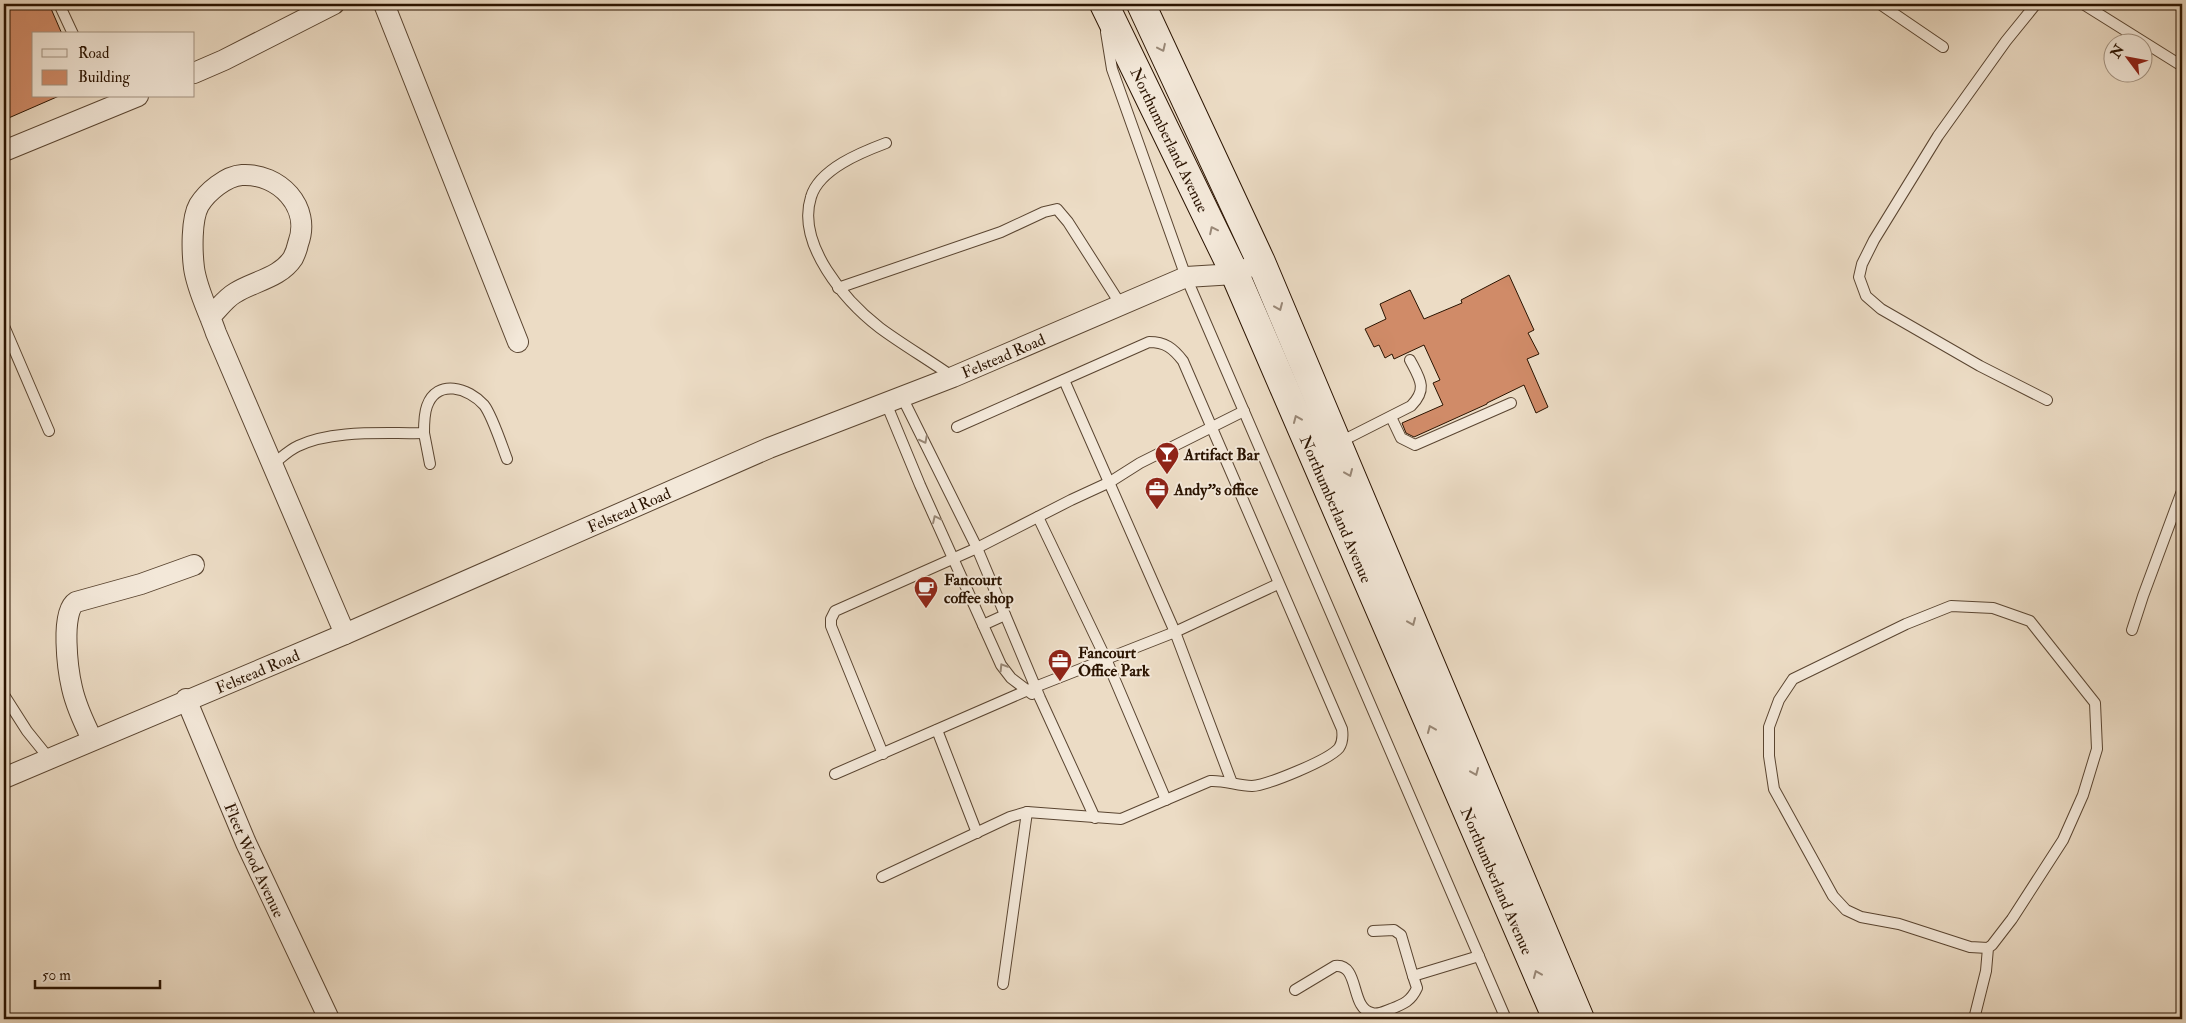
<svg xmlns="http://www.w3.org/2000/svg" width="2186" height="1023" viewBox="0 0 2186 1023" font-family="'IM FELL Double Pica',serif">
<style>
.building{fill:#d08b68;stroke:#2a1300}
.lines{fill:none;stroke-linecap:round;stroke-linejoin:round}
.service-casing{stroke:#5a4531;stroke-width:12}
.minor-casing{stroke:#5a4531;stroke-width:22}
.secondary-casing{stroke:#2a1300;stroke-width:30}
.service{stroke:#f3e8d9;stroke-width:10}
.minor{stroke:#f3e8d9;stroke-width:20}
.secondary{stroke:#f3e8d9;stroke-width:28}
.oneway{stroke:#987}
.labels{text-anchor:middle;stroke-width:4;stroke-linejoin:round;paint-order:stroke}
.street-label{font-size:16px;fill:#2a1300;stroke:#f3e8d9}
.poi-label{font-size:16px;font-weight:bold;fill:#2a1300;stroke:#f3e8d9;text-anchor:start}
</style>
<rect width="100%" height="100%" fill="#ecdcc5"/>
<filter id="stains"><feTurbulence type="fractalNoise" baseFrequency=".004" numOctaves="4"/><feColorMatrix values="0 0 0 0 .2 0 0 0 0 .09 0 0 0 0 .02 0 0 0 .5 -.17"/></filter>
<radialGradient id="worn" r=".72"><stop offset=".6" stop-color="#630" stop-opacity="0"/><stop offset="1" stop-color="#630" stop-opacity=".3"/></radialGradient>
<!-- building -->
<g class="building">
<polygon points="4,4 49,4 62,34 34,34 34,96 59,96 4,120"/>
<polygon points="1509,275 1534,330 1528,333 1539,354 1527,359 1548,407 1536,413 1524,385 1487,403 1487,404 1414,437 1406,433 1402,423 1443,405 1433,383 1440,380 1424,345 1394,359 1392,354 1385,358 1379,345 1374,347 1365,329 1386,319 1380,304 1410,290 1424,319 1462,303 1461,300"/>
</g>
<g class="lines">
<defs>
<g id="service">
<polyline points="59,4 73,34"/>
<polyline points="1880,4 1943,47"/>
<polyline points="2036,4 2006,41 1938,136 1874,240 1862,264 1859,277 1866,296 1881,309 1980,366 2047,400"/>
<polyline points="2083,4 2182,66"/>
<polyline points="1106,32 1112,69 1186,277 1506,1019"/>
<path d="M886 143C862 152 819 169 811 197 796 244 845 301 880 328 903 345 929 360 953 377"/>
<polyline points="838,288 1001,232 1044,212 1057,209 1068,222 1121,305"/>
<polyline points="4,326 49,431"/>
<polyline points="1064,380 1175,632 1232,783"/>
<polyline points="902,397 977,548 1040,698 1095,818"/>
<polyline points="886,403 920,485 1001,665 1011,678 1032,694"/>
<polyline points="1391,417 1401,438 1415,445 1511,403"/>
<polyline points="424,433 430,464"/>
<path d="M1338 443 1411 406C1428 389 1420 379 1410 360"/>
<path d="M273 464C281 458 289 450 298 446 333 429 386 434 424 433 424 424 424 414 427 406 437 378 469 388 484 405 492 415 502 446 507 459"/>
<polyline points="1038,517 1106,659 1166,800"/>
<polyline points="983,625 1005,615"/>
<polyline points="2132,630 2143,596 2182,491"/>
<polyline points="4,695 27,731 48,757 51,757"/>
<polyline points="937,730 977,833"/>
<polyline points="883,754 831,626 831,619 835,611 977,548 1071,500 1110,482 1140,463 1244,411"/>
<polyline points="835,774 1035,687 1175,632 1278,584"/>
<path d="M882 877 1010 817 1027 812 1121 819 1210 781C1224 780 1238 786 1252 786 1268 785 1329 760 1339 748 1343 742 1343 736 1342 729L1183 361C1173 348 1165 342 1149 342L957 427"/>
<polyline points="1373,931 1394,930 1401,935 1413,976 1479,956"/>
<polyline points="1003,984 1027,812"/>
<path d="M1295 990 1335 966C1360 963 1350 1009 1372 1013 1378 1015 1385 1011 1391 1009 1404 1004 1411 1001 1417 988L1413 976"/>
<polyline points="1974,1019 1986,971 1988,948 1992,945 2012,919 2063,840 2083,795 2097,749 2095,703 2030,621 1993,608 1951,606 1906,624 1793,679 1779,700 1769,727 1769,756 1774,789 1833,896 1846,910 1861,917 1899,924 1970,947 1988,948"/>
</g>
<g id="minor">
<polyline points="384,4 518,342"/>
<polyline points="194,73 224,60 334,4"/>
<polyline points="4,151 138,96"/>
<path d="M210 317C218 309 226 298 235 293 254 281 280 278 293 258 295 254 297 249 298 244 312 207 279 173 242 175 226 176 207 192 199 205 191 219 192 252 194 268 197 290 209 312 216 333L345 634"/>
<path id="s1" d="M186 699 246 843 329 1019"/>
<path d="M92 739C84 723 76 706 72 688 68 671 60 612 76 602L141 584 194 565"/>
<path id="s2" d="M4 778 345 634 769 448 953 377 1186 277 1235 274 1245 269"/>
</g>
<g id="secondary">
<path id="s3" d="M1104 4 1235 274 1557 1019"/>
<polyline points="1141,4 1261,262 1580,1019"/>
</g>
</defs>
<!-- service casing -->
<use href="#service" class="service-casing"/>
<!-- minor casing -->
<use href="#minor" class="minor-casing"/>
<!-- secondary casing -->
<use href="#secondary" class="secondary-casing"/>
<!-- service -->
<use href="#service" class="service"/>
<!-- minor -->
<use href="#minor" class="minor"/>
<!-- secondary -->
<use href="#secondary" class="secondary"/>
</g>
<!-- one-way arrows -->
<defs><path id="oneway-chevron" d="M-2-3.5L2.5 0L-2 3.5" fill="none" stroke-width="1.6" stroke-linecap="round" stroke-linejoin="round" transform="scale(1.25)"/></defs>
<g class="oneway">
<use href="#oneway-chevron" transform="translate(1162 48) rotate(65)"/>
<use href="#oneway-chevron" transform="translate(1213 230) rotate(-116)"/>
<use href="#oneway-chevron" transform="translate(1279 307) rotate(67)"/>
<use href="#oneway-chevron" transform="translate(1297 419) rotate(-113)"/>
<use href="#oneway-chevron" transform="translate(924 440) rotate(63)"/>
<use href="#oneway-chevron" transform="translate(1349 473) rotate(67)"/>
<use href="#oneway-chevron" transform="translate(936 519) rotate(-115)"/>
<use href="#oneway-chevron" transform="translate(1412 622) rotate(67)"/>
<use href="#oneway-chevron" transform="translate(1003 667) rotate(-122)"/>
<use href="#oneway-chevron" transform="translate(1431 729) rotate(-113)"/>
<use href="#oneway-chevron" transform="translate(1475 772) rotate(67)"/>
<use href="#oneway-chevron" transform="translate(1537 974) rotate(-113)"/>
</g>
<!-- icons -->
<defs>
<symbol id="bar-pin" viewBox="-11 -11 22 30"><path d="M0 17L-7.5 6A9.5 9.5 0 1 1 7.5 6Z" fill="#8f2418" stroke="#f3e8d9"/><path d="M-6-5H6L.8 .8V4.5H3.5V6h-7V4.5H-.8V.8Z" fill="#fff"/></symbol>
<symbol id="office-pin" viewBox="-11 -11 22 30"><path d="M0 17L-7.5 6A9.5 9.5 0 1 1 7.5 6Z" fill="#8f2418" stroke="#f3e8d9"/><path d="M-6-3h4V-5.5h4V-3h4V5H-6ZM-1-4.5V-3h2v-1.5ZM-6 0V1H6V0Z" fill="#fff"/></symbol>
<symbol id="cafe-pin" viewBox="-11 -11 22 30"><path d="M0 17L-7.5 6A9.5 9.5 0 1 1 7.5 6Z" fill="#8f2418" stroke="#f3e8d9"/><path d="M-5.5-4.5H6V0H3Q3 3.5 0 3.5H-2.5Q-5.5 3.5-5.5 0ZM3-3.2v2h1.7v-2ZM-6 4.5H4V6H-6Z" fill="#fff"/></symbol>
</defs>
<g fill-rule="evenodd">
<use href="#bar-pin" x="1153" y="440" width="28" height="38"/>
<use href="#office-pin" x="1143" y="475" width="28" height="38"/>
<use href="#cafe-pin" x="912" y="574" width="28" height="38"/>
<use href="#office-pin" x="1046" y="647" width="28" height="38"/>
</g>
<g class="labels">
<!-- street labels -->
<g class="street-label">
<text dy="6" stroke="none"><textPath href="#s3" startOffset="151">Northumberland Avenue</textPath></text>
<text dy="6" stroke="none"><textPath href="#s2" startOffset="1085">Felstead Road</textPath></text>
<text dy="6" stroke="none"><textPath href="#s2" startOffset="680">Felstead Road</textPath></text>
<text dy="6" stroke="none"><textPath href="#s3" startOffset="556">Northumberland Avenue</textPath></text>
<text dy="6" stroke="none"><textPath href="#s2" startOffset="275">Felstead Road</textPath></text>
<text dy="6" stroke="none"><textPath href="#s1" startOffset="175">Fleet Wood Avenue</textPath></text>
<text dy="6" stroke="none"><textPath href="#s3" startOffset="961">Northumberland Avenue</textPath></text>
</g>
<!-- poi labels -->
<g class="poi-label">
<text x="1184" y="460">Artifact Bar</text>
<text x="1174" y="495">Andy''s office</text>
<text x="944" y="585">Fancourt<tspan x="944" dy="18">coffee shop</tspan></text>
<text x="1078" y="658">Fancourt<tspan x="1078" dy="18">Office Park</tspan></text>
</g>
</g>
<!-- margin -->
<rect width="2186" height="1023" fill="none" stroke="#ecdcc5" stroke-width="20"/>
<rect x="5" y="5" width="2176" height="1013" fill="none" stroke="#2a1300" stroke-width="2.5"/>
<rect x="10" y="10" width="2166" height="1003" fill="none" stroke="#2a1300"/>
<!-- legend -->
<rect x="32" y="32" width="162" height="65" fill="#f3e8d9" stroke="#a39382"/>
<rect x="42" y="49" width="25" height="8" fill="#f3e8d9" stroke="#a39382"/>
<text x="78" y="58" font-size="15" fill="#2a1300">Road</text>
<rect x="42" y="70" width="25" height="15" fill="#d08b68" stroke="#a39382"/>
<text x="78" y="82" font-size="15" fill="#2a1300">Building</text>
<!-- north arrow -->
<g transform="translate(2128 58) rotate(302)"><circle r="24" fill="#f3e8d9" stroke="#a39382"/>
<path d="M0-4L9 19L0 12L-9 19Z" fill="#8f2418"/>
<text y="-8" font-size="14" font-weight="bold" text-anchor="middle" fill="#2a1300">N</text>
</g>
<!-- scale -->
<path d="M35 980v8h125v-8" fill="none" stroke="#2a1300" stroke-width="2.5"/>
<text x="42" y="980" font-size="15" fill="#2a1300" stroke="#f3e8d9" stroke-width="4" paint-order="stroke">50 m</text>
<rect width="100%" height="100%" filter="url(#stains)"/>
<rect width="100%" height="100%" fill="url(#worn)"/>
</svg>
